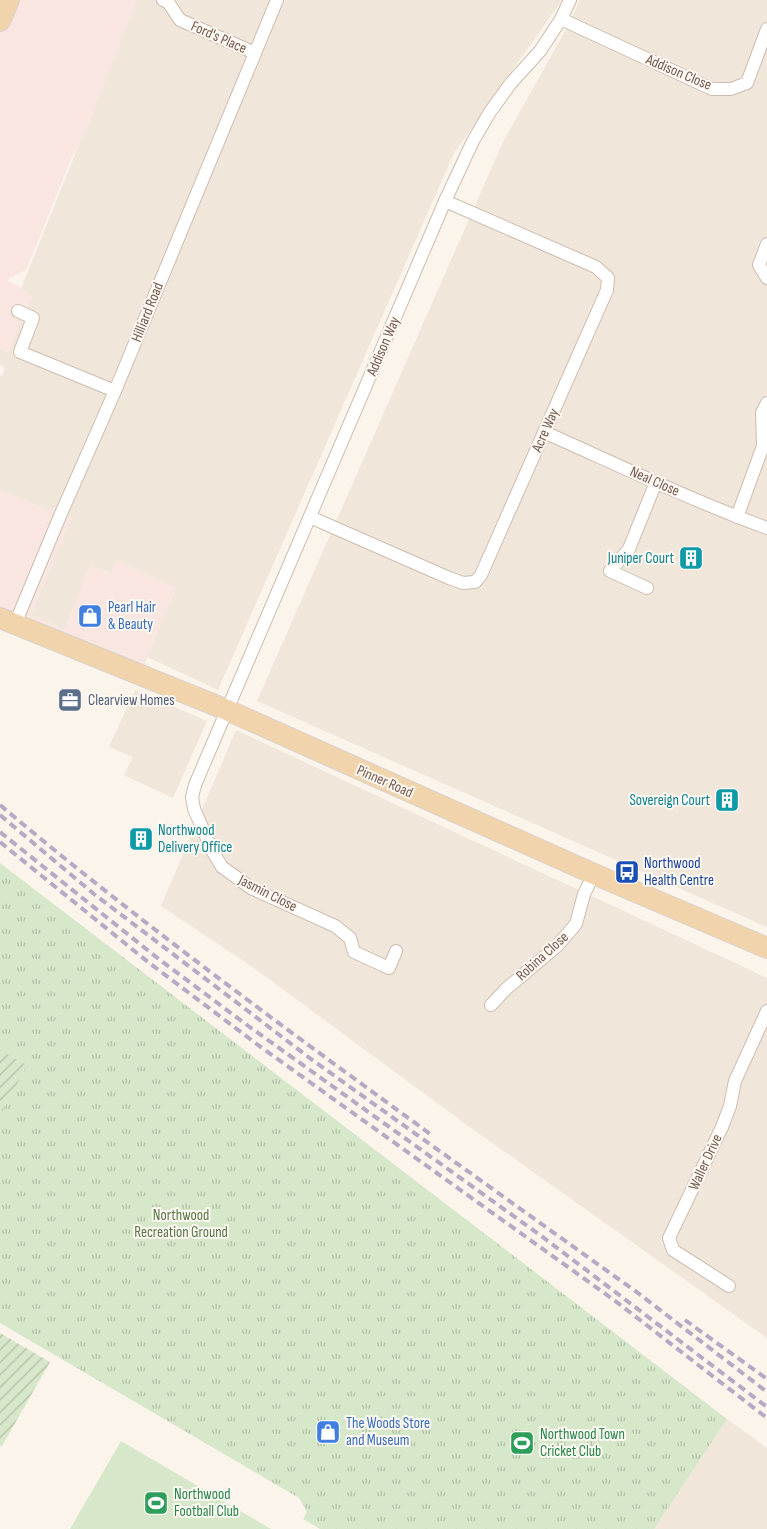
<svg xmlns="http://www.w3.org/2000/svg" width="767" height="1529" viewBox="0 0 767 1529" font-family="'Sofia Sans Condensed',sans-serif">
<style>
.residential{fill:#f1e6da}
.commercial{fill:#f9e6e0}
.grass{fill:#d7e7ca}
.park{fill:url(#park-tufts)}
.garden{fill:url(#garden-furrows)}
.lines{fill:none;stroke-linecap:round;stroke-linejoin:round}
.street-casing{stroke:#ccbcb1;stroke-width:14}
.primary-casing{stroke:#d8d1ce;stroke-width:22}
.street{stroke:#fff;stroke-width:12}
.primary{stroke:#f1d4ab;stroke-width:20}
.rail{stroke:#b7a9c4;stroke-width:4;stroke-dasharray:8 5;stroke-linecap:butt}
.labels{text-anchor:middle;stroke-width:4;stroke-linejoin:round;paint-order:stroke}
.street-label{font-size:15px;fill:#735b50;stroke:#fdf8f1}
.culture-label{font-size:15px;fill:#0d838f;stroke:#fdf8f1;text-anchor:end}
.shop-label{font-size:15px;fill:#366cbe;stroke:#fdf8f1;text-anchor:start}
.service-label{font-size:15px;fill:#4e5e75;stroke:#fdf8f1;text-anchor:start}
.transit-label{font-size:15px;fill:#164399;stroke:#fdf8f1;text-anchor:start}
.park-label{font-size:15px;fill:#58774a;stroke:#fdf8f1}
.leisure-label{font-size:15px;fill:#27864d;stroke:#fdf8f1;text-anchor:start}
</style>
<defs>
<pattern id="park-tufts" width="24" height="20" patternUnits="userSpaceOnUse" patternTransform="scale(1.25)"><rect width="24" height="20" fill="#d7e7ca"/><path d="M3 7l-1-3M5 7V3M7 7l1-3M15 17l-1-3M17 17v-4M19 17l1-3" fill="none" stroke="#b3bea6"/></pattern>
<pattern id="garden-furrows" width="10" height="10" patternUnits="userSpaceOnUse" patternTransform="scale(1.25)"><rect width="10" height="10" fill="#d7e7ca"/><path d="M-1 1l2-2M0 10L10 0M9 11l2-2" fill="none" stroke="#b3bea6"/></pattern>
</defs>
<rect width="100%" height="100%" fill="#faf4eb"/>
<!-- residential -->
<g class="residential">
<polygon points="137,0 562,0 454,153 218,690 147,657 176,588 117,561 112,574 90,565 65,630 31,615 71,518 0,491 0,375 2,376 5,368 0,365 0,348 8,352 20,322 9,317 15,302 28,307 32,296 21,289"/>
<polygon points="580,0 767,0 767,927 257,701 503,142 564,33"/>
<polygon points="135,690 207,721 173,798 124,775 133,757 109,747"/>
<polygon points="236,730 767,978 767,1338 467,1125 254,968 161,906"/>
<polygon points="727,1419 767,1448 767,1529 654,1529"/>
</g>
<!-- commercial -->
<g class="commercial">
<polygon points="12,0 137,0 87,128 71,159 26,270 10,278 8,281 17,285 32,296 28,308 15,303 9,317 20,322 9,352 0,348 0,30"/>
<polygon points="0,491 71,518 31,615 65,630 90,565 111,574 117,560 176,588 147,657 142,675 0,619"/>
</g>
<!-- grass -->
<polygon class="grass" points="121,1441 271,1529 70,1529"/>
<!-- park -->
<polygon class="park" points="0,863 727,1419 654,1529 320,1529 303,1519 307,1512 299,1498 0,1323"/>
<!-- garden -->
<g class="garden">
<polygon points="0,1050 27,1065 3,1111 0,1109"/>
<polygon points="0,1333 50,1362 2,1446 0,1446"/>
</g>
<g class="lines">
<defs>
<g id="street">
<polyline points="163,0 168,2 180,20 255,53"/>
<polyline points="561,19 712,89 731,89 747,83 767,29"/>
<polyline points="767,244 759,265 767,278"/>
<polyline points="18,311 33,318 20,352 115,391"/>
<path d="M544 432C618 465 691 500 767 528"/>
<polyline points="310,517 449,578 463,583 475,582 481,575 607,290 608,278 596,267 445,201"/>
<polyline points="737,517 763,446 762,413 767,403"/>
<polyline points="647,588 610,571 629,549 656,482"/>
<polyline points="15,624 60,516 115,391 277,0"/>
<polyline points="396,951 389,968 354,952 350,938 335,926 251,888 222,867 213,852 194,809 192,797 195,785 227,710 445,201 473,141 490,112 511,83 540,51 561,19 570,0"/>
<polyline points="491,1005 506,989 557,946 576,924 584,894 594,874"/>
<polyline points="729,1286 673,1250 669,1238 722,1127 730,1106 735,1081 767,1011"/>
</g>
<g id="primary">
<polyline points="0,21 9,0"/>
<polyline points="0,618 227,710 594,874 767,948"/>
</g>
</defs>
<!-- street casing -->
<use href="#street" class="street-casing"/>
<!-- primary casing -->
<use href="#primary" class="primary-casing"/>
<!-- street -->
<use href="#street" class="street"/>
<!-- primary -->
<use href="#primary" class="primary"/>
<!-- rail -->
<g class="rail">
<path d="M0 805C139 922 286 1029 433 1136"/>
<polyline points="0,815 94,894 311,1059 638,1293 767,1392"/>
<polyline points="0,832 160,960 247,1025 540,1235 767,1407"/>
<polyline points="0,842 148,962 258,1045 614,1300 767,1418"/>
<polyline points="685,1320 767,1379"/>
</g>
</g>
<!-- icons -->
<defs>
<symbol id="building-square" viewBox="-11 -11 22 22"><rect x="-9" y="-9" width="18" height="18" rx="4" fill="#0f9aa8" stroke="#fdf8f1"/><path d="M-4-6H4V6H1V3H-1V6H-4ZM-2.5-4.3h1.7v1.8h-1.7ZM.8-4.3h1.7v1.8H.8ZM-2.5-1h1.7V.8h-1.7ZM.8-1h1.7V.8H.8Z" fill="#fff"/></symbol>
<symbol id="shop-square" viewBox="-11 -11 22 22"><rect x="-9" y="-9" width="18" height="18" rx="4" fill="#3f7fe0" stroke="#fdf8f1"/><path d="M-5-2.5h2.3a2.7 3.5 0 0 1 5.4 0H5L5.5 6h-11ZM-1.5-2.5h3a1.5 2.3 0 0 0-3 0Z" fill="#fff"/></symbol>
<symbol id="office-square" viewBox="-11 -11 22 22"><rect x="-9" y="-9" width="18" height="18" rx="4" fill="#5c6f8a" stroke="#fdf8f1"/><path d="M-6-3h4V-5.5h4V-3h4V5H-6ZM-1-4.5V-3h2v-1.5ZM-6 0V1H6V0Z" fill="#fff"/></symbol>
<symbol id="bus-square" viewBox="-11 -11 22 22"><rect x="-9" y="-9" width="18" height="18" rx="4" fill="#1a4fb4" stroke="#fdf8f1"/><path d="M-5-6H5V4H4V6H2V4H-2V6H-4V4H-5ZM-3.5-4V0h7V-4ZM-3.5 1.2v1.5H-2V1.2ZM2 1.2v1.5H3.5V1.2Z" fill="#fff"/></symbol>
<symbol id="stadium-square" viewBox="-11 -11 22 22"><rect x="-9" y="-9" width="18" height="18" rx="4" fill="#2e9e5b" stroke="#fdf8f1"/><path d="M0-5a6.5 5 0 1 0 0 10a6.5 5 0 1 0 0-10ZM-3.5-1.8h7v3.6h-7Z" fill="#fff"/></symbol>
</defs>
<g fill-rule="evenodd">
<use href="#building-square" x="677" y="544" width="28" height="28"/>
<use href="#shop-square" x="76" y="602" width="28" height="28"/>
<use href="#office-square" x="56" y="686" width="28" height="28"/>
<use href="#building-square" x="713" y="786" width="28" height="28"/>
<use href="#building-square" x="127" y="825" width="28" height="28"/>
<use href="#bus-square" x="613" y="858" width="28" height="28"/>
<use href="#shop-square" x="314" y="1418" width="28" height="28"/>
<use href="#stadium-square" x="508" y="1429" width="28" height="28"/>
<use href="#stadium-square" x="142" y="1489" width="28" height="28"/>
</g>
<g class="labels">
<!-- street labels -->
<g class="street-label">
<text transform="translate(219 37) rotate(24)" y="5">Ford's Place</text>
<text transform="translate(679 72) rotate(23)" y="5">Addison Close</text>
<text transform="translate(147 312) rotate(-68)" y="5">Hilliard Road</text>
<text transform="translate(383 346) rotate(-67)" y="5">Addison Way</text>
<text transform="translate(545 430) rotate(-66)" y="5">Acre Way</text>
<text transform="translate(655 481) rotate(24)" y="5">Neal Close</text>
<text transform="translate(385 781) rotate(24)" y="5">Pinner Road</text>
<text transform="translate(268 893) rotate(27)" y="5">Jasmin Close</text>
<text transform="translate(542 956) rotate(-42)" y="5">Robina Close</text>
<text transform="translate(705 1162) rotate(-65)" y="5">Waller Drive</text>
</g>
<!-- culture labels -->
<g class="culture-label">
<text x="674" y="563">Juniper Court</text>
<text x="710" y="805">Sovereign Court</text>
<text x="158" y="835" text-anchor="start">Northwood<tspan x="158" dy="17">Delivery Office</tspan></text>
</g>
<!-- shop labels -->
<g class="shop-label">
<text x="108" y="612">Pearl Hair<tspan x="108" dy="17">&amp; Beauty</tspan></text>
<text x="346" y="1428">The Woods Store<tspan x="346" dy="17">and Museum</tspan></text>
</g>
<!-- service labels -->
<g class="service-label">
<text x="88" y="705">Clearview Homes</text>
</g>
<!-- transit labels -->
<g class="transit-label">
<text x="644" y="868">Northwood<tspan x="644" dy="17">Health Centre</tspan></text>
</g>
<!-- park labels -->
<g class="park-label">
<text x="181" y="1220">Northwood<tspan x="181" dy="17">Recreation Ground</tspan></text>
</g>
<!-- leisure labels -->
<g class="leisure-label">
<text x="540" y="1439">Northwood Town<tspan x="540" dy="17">Cricket Club</tspan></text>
<text x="174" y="1499">Northwood<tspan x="174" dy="17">Football Club</tspan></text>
</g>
</g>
</svg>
